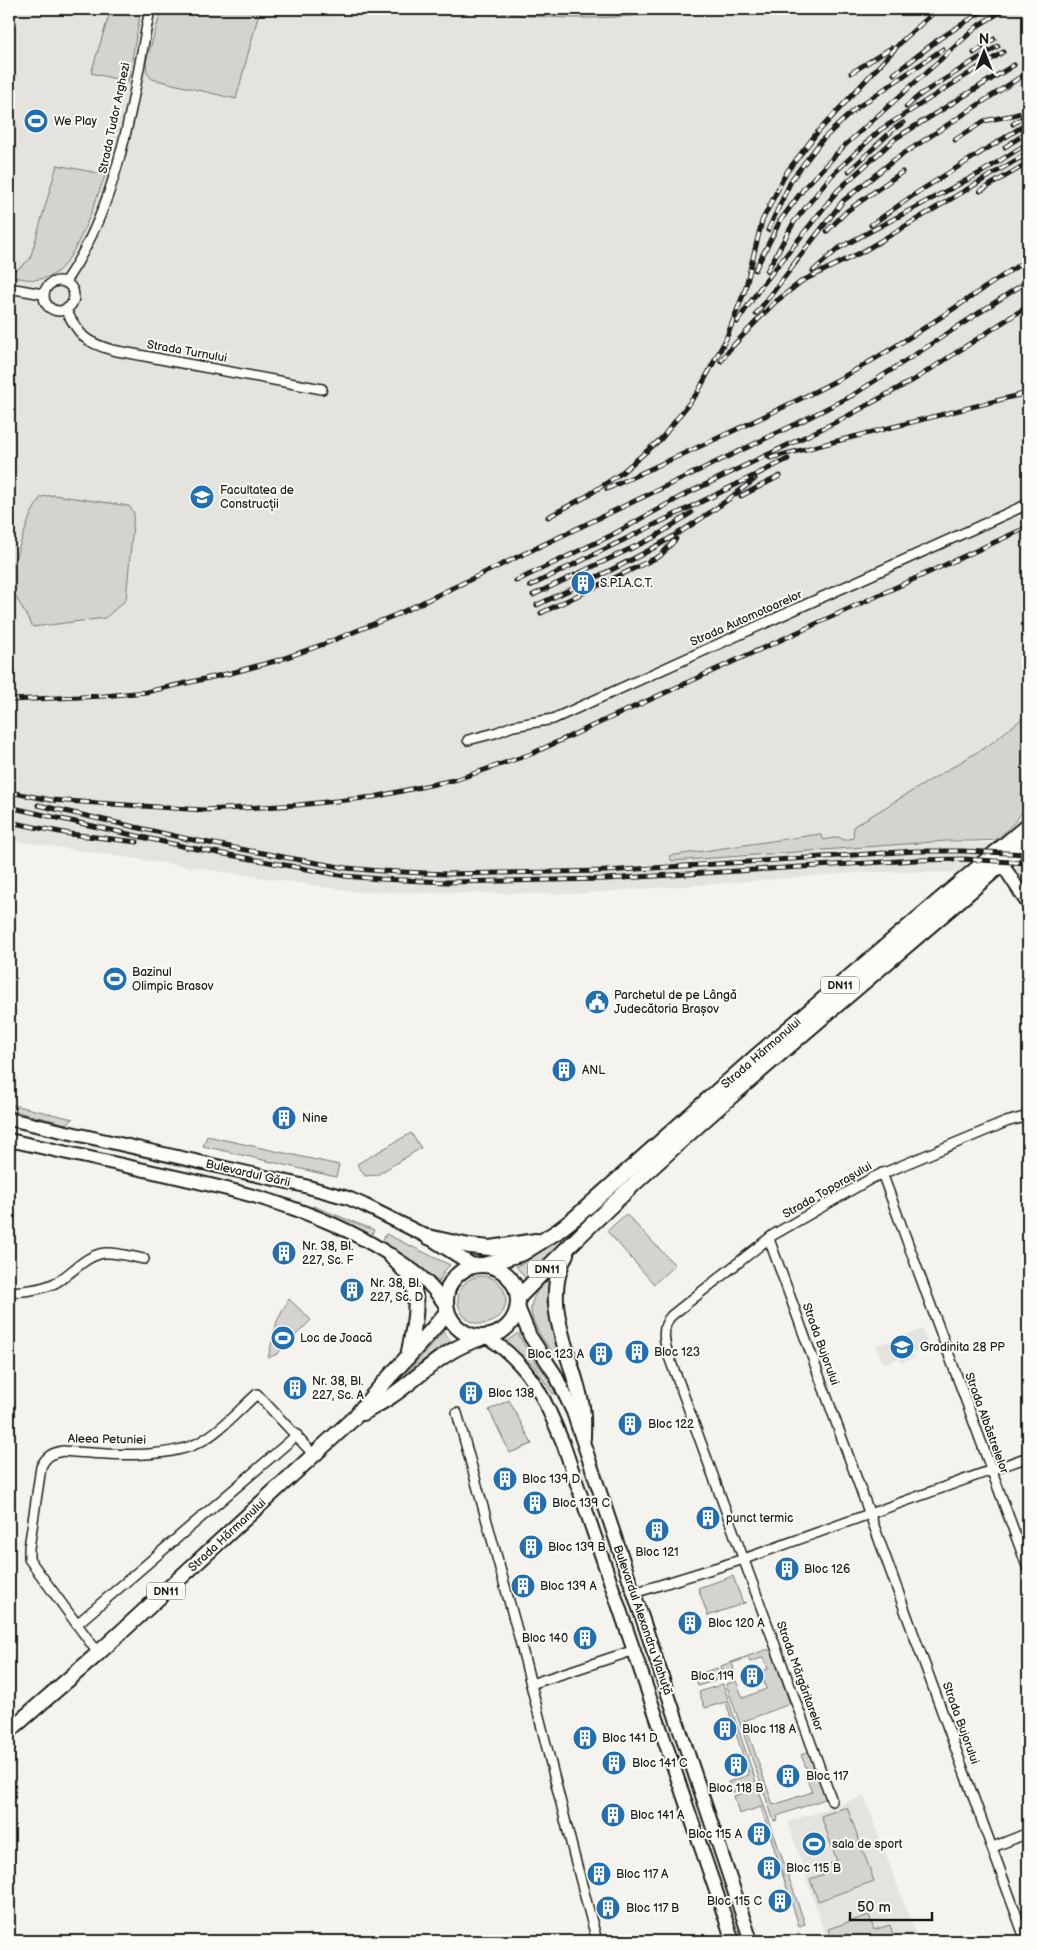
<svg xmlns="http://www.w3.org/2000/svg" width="1037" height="1950" viewBox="0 0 1037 1950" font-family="'Balsamiq Sans',sans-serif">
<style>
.built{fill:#e4e3de}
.green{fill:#d4d3cf;stroke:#787876}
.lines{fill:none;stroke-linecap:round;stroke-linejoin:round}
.street-casing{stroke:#1c1c1c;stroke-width:12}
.secondary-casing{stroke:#1c1c1c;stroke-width:16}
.primary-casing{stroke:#1c1c1c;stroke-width:18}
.street{stroke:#fdfcf7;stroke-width:9}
.secondary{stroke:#fdfcf7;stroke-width:12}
.primary{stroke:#fdfcf7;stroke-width:14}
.rail-casing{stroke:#1c1c1c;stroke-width:5}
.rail{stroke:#fdfcf7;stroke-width:3;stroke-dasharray:9;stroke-linecap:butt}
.labels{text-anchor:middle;stroke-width:4;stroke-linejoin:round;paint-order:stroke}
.shield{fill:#fdfcf7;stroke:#605f5e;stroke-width:1}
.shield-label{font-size:11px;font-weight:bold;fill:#1c1c1c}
.street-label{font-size:12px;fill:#1c1c1c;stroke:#fdfcf7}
.poi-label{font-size:12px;fill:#1c1c1c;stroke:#fdfcf7;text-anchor:start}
</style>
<rect width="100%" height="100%" fill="#f4f3ee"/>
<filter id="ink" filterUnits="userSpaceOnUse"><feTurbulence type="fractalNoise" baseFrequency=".02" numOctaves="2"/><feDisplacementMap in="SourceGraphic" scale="10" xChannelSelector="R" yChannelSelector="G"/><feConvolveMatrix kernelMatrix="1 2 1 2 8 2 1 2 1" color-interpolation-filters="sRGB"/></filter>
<g filter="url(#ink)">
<!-- built -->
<g class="built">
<polygon points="9,9 1028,9 1028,719 859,840 1028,844 1028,874 1016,872 870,872 574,894 358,892 9,840"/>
<polygon points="922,1329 929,1347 913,1353 915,1358 901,1363 899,1358 883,1364 876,1346"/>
<polygon points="864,1796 918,1941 827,1941 788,1822"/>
</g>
<!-- green -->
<g class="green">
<polygon points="111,9 141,9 128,82 91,73"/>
<polygon points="162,9 260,9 236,99 152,79 147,73 146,62"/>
<path d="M477 9H686C617 21 546 21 477 9Z"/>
<path d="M57 165 98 173 105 176C95 201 76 261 54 274 39 283 24 279 9 276V272L19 268 30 259Z"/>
<polygon points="54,495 129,506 134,513 126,600 105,618 33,627 9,585 9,575 31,514 41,497"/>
<polygon points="1028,714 1028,805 1013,824 996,840 975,841 947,841 672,861 669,856 820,834 824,840 838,837 844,840 853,838 854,826 989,745"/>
<polygon points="9,1104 73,1119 67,1124 9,1110"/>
<polygon points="411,1133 421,1148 377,1175 365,1176 357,1164"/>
<polygon points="207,1136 339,1165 336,1177 203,1146"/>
<polygon points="313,1206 374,1230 371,1236 312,1207"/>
<polygon points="626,1214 675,1265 654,1284 607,1231"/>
<polygon points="574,1228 575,1230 526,1279 516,1266 526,1262"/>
<polygon points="386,1234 450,1265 444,1271 439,1282 382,1241"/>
<circle cx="482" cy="1300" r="24"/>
<path d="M547 1279H549L547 1302 562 1359C549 1353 529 1321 531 1307 533 1296 539 1287 547 1279Z"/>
<polygon points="289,1299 311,1320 277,1354 268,1358 277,1321"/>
<polygon points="443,1332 453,1343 439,1350 406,1374"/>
<path d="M518 1333C528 1355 545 1372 557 1392L553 1394 534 1366 506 1342Z"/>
<polygon points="509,1400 532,1444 510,1453 489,1410"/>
<polygon points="733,1576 743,1603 747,1602 708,1616 698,1588"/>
<polygon points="765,1650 771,1650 790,1704 744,1721 773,1805 812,1792 805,1774 808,1772 801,1755 811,1751 828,1798 777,1816 778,1820 774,1821 726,1684 736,1681 743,1698 766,1689 761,1672 768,1669 764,1657 750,1662 748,1658 732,1663 735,1674 725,1677 721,1666"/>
<polygon points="717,1668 720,1679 698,1686 695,1675"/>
<polygon points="723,1684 757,1785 732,1792 728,1782 749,1775 726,1702 705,1708 699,1692"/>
<polygon points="758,1788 805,1924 799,1926 761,1807 739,1814 734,1796"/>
<polygon points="847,1807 874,1881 818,1901 810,1879 824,1874 821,1867 837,1861 821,1816"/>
<polygon points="869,1915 874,1930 890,1925 895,1941 832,1941 828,1929"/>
</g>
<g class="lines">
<defs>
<g id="street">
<circle cx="59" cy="296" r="15"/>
<path d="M65 282C120 202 132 102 150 9"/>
<polyline points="9,288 43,294"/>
<path d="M65 309C80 335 82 341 112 350L322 389"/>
<polyline points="468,740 495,733 513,726 553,719 1028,504"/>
<polyline points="882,1173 1028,1569"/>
<polyline points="769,1239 1026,1941"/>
<path d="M9 1292C24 1291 40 1290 55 1283 72 1274 85 1255 105 1253 118 1252 132 1257 144 1259"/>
<polyline points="457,1413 519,1637 574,1855 597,1941"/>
<polyline points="634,1593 744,1559 1028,1457"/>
<polyline points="77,1624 297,1435"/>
<path d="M98 1653 29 1559V1548L41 1467C46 1456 52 1453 63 1451 101 1454 164 1460 198 1443 220 1432 239 1410 257 1394L314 1455"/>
<polyline points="531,1684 635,1650"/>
<path d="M832 1801 681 1388C674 1367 654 1334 671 1316L773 1235 872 1178 1006 1122 1028 1116"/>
<polyline points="993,1847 1028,1833"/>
</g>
<g id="secondary">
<polyline points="1002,864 1028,904"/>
<polyline points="9,1119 301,1185 348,1198 364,1205 428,1237 474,1266"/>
<path d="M9 1140C56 1150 102 1161 149 1171 232 1189 315 1207 387 1253 415 1271 427 1278 446 1306"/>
<polyline points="518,1307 530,1336 555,1374 573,1412 751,1941"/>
<path d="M487 1337C531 1365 544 1398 563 1443L733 1941"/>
</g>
<g id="primary">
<polyline points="428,1237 469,1246 490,1248 536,1241"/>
<path d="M566 1254C539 1305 573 1356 582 1407 584 1417 583 1428 583 1438"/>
<path d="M391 1256C397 1263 407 1271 411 1280 421 1303 412 1334 408 1357"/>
<circle cx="482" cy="1301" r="36"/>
<polyline points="484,1265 523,1253 558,1231 576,1217 759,1054 1028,825"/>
<path d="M518 1298C676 1133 857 991 1028 841"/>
<path d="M363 1413C371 1408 381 1403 390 1397 423 1375 440 1351 481 1338"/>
<path d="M9 1731 93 1658 355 1417C384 1380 418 1348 447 1312"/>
</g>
</defs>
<!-- street casing -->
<use href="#street" class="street-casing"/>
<!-- secondary casing -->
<use href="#secondary" class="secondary-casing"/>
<!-- primary casing -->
<use href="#primary" class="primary-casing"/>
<!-- street -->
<use href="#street" class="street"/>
<!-- secondary -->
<use href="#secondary" class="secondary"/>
<!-- primary -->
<use href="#primary" class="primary"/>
<defs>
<g id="rail">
<polyline points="974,53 994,39"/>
<polyline points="851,73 891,48"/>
<polyline points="894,74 939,39 986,9"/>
<polyline points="906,107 921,94 998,46"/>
<polyline points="1013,124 1028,114"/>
<polyline points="955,140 984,121 1014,115 1026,111"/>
<polyline points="1005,147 1028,132"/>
<polyline points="849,171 894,129 903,123"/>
<polyline points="980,191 1028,163"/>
<polyline points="871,225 915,194 1028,123"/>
<polyline points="768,230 792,179 822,140 855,109 943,49"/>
<polyline points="827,231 847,211 902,172"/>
<polyline points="793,265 843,201 894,160 1022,76"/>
<polyline points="755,270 780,221 805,187 843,147 979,25 1005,9"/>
<polyline points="767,271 794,222 831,176 880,130 1003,52"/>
<polyline points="813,271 839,248 982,172 1028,143"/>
<polyline points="756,314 797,261"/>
<polyline points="737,322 760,288 838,190 896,138 1014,65"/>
<polyline points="721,361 729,350 774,303 802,281 862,252 1028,153"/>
<polyline points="770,458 1027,393"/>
<path d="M607 489C686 452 766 418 843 377 907 342 967 299 1028 259"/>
<polyline points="741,496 780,476"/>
<polyline points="548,517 587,496 620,474 661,439 698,392 726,339 745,290 762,221 786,173 816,134 903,40 938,9"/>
<polyline points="516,581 612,535 684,495 844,418 917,378 1028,306"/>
<polyline points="530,586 788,459"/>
<polyline points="533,595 653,538 691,513"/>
<path d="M537 605C581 584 626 565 667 540 698 522 727 501 755 479"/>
<polyline points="541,613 660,556 676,539"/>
<polyline points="9,700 104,696 146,692 231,673 279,660 324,644 398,614 796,424 853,395 1028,281"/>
<polyline points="9,792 51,800 203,810 298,805 374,797 458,779 531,754 1028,527"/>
<polyline points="38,805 188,839 289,858 346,868 381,871 446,874 606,871 916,851 962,851 1028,854"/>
<polyline points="9,807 186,847 345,876 380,879 446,882 606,879 916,860 963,859 1028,863"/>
<polyline points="9,822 70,834 137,842"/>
</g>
</defs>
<!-- rail casing -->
<use href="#rail" class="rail-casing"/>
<!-- rail -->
<use href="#rail" class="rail"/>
</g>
</g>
<!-- icons -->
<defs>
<symbol id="stadium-disc" viewBox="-11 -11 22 22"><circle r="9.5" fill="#1f6fb2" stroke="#fdfcf7"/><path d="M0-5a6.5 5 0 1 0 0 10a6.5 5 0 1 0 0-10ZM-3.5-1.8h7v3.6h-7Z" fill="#fff"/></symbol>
<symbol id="university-disc" viewBox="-11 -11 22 22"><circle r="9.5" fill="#1f6fb2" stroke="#fdfcf7"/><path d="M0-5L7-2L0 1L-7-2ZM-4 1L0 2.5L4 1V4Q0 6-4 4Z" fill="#fff"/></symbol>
<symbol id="building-disc" viewBox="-11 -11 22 22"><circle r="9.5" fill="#1f6fb2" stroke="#fdfcf7"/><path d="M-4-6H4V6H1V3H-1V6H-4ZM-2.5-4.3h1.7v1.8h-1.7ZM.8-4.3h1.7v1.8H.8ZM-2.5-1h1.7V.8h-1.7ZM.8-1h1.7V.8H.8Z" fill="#fff"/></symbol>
<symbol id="civic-disc" viewBox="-11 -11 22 22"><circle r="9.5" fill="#1f6fb2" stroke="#fdfcf7"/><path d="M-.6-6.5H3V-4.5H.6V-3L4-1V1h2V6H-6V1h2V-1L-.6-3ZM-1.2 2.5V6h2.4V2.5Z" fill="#fff"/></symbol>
<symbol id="school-disc" viewBox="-11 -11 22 22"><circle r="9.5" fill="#1f6fb2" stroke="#fdfcf7"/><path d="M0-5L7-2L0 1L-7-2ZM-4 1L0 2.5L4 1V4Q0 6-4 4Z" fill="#fff"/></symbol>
</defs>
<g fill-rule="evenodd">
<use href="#stadium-disc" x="22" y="107" width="28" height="28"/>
<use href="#university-disc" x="188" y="483" width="28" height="28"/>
<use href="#building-disc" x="569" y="569" width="28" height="28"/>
<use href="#stadium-disc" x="101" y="965" width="28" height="28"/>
<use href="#civic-disc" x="583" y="988" width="28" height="28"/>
<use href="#building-disc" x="550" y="1056" width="28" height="28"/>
<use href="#building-disc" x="270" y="1104" width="28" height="28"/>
<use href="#building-disc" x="270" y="1239" width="28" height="28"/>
<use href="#building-disc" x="338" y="1276" width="28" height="28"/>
<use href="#stadium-disc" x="269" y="1324" width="28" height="28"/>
<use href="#school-disc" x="888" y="1333" width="28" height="28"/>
<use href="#building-disc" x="623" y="1338" width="28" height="28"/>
<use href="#building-disc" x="587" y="1340" width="28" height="28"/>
<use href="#building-disc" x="281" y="1374" width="28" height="28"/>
<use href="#building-disc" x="457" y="1379" width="28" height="28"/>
<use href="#building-disc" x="616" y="1410" width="28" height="28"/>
<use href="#building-disc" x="491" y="1465" width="28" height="28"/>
<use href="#building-disc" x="521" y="1489" width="28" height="28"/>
<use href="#building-disc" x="694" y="1504" width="28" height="28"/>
<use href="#building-disc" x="643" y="1516" width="28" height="28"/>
<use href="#building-disc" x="517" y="1533" width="28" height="28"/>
<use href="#building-disc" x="773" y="1555" width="28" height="28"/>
<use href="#building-disc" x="509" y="1572" width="28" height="28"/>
<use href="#building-disc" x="676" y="1609" width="28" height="28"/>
<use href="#building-disc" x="571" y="1624" width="28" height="28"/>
<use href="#building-disc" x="738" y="1662" width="28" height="28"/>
<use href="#building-disc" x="711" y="1715" width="28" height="28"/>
<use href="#building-disc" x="571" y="1724" width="28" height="28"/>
<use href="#building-disc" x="600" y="1749" width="28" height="28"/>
<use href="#building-disc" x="722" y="1751" width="28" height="28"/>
<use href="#building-disc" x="774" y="1762" width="28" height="28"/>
<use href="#building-disc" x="599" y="1801" width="28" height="28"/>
<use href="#building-disc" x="745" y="1820" width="28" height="28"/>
<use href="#stadium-disc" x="800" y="1830" width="28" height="28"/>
<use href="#building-disc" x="755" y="1854" width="28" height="28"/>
<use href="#building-disc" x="585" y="1860" width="28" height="28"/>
<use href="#building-disc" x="766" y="1887" width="28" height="28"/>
<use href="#building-disc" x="594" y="1894" width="28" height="28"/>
</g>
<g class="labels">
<!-- shield labels -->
<g class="shield">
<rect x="821" y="976.5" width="38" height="17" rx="4"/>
<rect x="528" y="1260.5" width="38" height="17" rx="4"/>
<rect x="147" y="1582.5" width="38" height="17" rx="4"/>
</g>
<g class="shield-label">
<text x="840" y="989">DN11</text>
<text x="547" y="1273">DN11</text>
<text x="166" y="1595">DN11</text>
</g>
<!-- street labels -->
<g class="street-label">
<text transform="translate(114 118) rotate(-78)" y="4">Strada Tudor Arghezi</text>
<text transform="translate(187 351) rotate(10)" y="4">Strada Turnului</text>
<text transform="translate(746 618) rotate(-24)" y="4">Strada Automotoarelor</text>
<text transform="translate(761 1053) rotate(-41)" y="4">Strada Hărmanului</text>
<text transform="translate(248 1173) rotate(13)" y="4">Bulevardul Gării</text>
<text transform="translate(827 1190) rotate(-30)" y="4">Strada Toporașului</text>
<text transform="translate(821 1344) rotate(70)" y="4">Strada Bujorului</text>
<text transform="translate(987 1423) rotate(70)" y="4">Strada Albăstrelelor</text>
<text transform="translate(107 1439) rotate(1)" y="4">Aleea Petuniei</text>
<text transform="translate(227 1535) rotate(-43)" y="4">Strada Hărmanului</text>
<text transform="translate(643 1620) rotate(71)" y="4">Bulevardul Alexandru Vlahuță</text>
<text transform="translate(800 1676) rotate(70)" y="4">Strada Mărgăritarelor</text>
<text transform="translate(961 1723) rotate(70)" y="4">Strada Bujorului</text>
</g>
<!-- poi labels -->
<g class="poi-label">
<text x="54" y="125">We Play</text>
<text x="220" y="494">Facultatea de<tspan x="220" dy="14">Construcții</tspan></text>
<text x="600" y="587">S.P.I.A.C.T.</text>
<text x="132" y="976">Bazinul<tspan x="132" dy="14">Olimpic Brasov</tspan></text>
<text x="614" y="999">Parchetul de pe Lângă<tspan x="614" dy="14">Judecătoria Brașov</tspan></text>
<text x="582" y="1074">ANL</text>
<text x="302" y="1122">Nine</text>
<text x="302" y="1250">Nr. 38, Bl.<tspan x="302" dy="14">227, Sc. F</tspan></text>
<text x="370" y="1287">Nr. 38, Bl.<tspan x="370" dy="14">227, Sc. D</tspan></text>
<text x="300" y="1342">Loc de Joacă</text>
<text x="920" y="1351">Gradinita 28 PP</text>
<text x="654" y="1356">Bloc 123</text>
<text x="584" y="1358" text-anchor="end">Bloc 123 A</text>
<text x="312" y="1385">Nr. 38, Bl.<tspan x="312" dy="14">227, Sc. A</tspan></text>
<text x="488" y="1397">Bloc 138</text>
<text x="648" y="1428">Bloc 122</text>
<text x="522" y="1483">Bloc 139 D</text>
<text x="552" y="1507">Bloc 139 C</text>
<text x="726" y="1522">punct termic</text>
<text x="548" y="1551">Bloc 139 B</text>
<text x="657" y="1556" text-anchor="middle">Bloc 121</text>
<text x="804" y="1573">Bloc 126</text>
<text x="540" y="1590">Bloc 139 A</text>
<text x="708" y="1627">Bloc 120 A</text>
<text x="568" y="1642" text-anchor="end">Bloc 140</text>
<text x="734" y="1680" text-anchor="end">Bloc 119</text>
<text x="742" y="1733">Bloc 118 A</text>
<text x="602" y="1742">Bloc 141 D</text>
<text x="632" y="1767">Bloc 141 C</text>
<text x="806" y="1780">Bloc 117</text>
<text x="736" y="1792" text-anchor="middle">Bloc 118 B</text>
<text x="630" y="1819">Bloc 141 A</text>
<text x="742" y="1838" text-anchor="end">Bloc 115 A</text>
<text x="832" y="1848">sala de sport</text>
<text x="786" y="1872">Bloc 115 B</text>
<text x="616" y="1878">Bloc 117 A</text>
<text x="762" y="1905" text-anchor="end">Bloc 115 C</text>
<text x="626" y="1912">Bloc 117 B</text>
</g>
</g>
<!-- margin -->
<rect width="1037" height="1950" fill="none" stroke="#fdfcf7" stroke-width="30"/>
<rect x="15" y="15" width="1007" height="1920" fill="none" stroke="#1c1c1c" stroke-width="2" filter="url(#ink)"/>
<!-- north arrow -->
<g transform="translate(984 52)" stroke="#fdfcf7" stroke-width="4" paint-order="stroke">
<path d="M0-4L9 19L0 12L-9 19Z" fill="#1c1c1c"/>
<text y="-8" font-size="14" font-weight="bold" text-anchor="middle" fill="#1c1c1c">N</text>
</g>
<!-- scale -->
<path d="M850 1912v8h82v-8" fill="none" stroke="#1c1c1c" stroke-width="2.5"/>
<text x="857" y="1912" font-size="15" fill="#1c1c1c" stroke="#fdfcf7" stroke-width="4" paint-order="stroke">50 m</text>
</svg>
